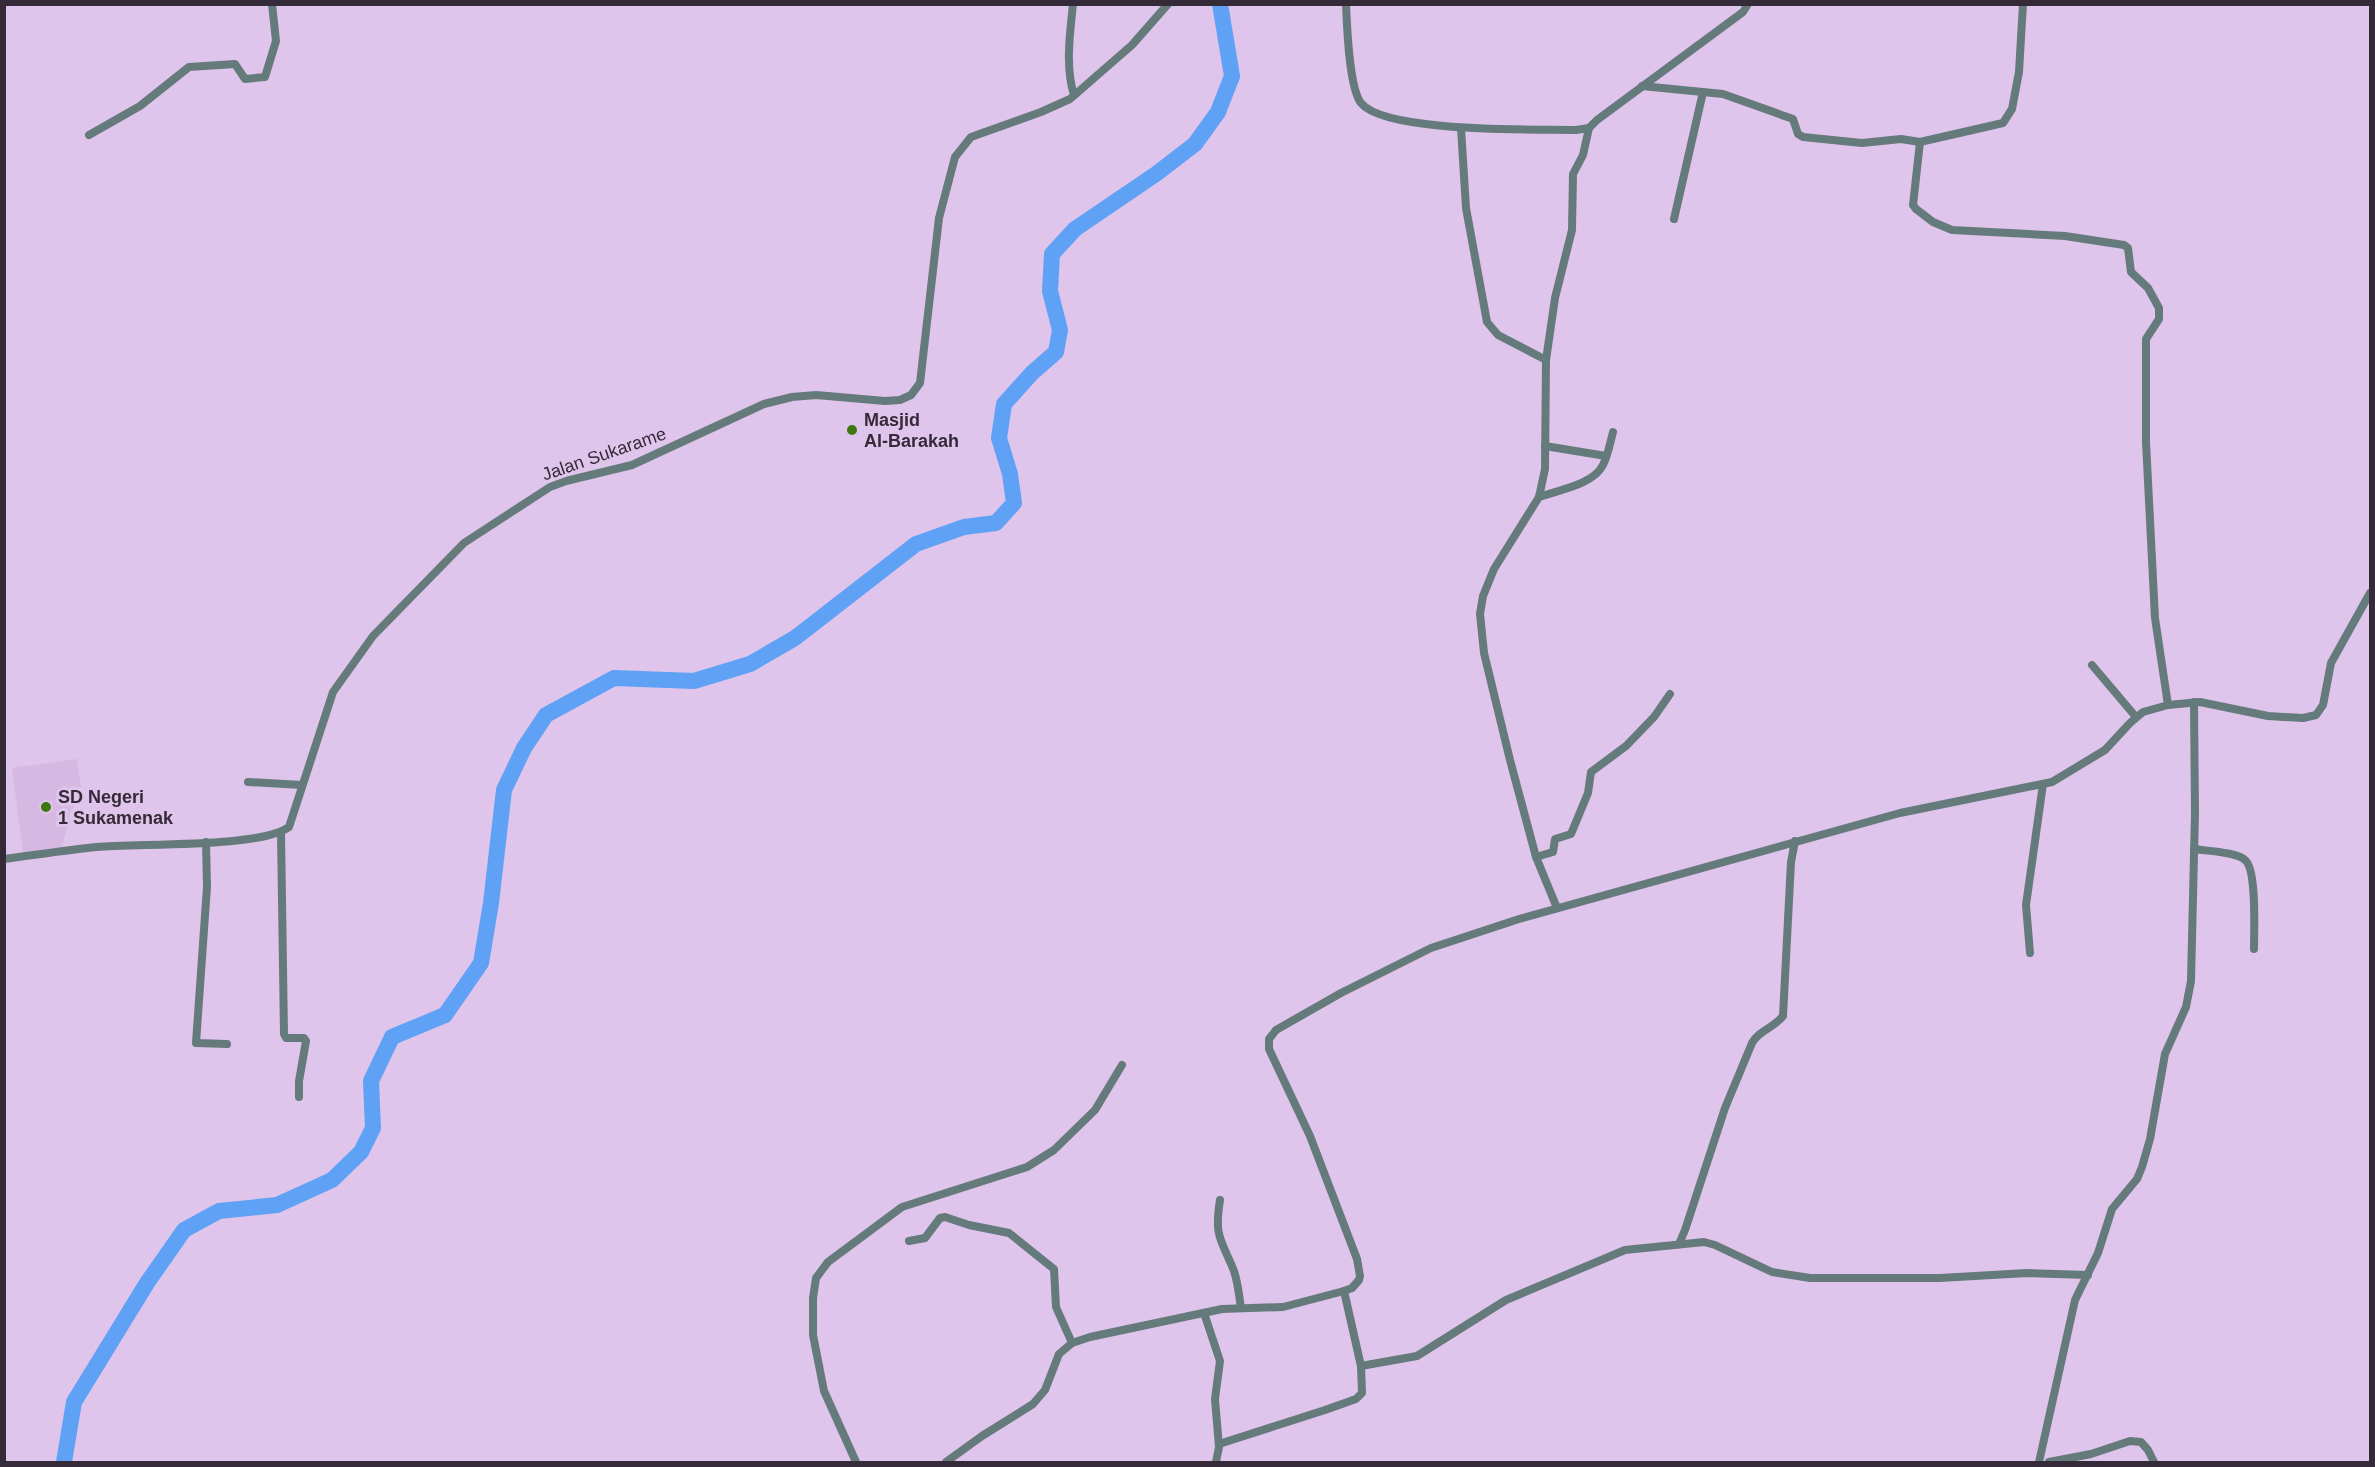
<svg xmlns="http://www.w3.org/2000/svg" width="2375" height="1467" viewBox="0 0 2375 1467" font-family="Helvetica,sans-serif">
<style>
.built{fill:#d6b8e3}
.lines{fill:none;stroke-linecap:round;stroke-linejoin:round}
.river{stroke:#5fa1f5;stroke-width:16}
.street{stroke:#657b7b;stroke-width:8}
.poi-dot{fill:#3d770d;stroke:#dfc5eb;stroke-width:2}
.labels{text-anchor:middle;stroke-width:6;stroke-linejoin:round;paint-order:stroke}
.poi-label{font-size:18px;font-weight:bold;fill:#342a38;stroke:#dfc5eb;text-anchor:start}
.street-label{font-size:18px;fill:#342a38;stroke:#dfc5eb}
</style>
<rect width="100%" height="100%" fill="#dfc5eb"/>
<!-- built -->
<polygon class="built" points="77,759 83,802 77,804 71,810 62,847 23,852 12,768"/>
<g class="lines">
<!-- river -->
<polyline class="river" points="64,1462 74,1402 147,1283 184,1230 219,1211 277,1205 332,1180 361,1152 373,1128 371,1081 392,1037 445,1015 481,963 491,903 504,790 524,748 546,715 614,678 694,681 750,664 795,638 916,544 964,527 996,523 1014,503 1010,474 999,438 1004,404 1032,373 1056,352 1060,330 1050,291 1052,254 1075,229 1156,174 1195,144 1218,112 1232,76 1220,4"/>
<!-- street -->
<g class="street">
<path d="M1073 4C1070 33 1065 67 1074 95"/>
<path d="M1346 4C1347 26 1349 88 1361 103 1385 133 1536 129 1576 130L1589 128 1597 120 1743 12 1748 4"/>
<polyline points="1642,86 1723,94 1793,119 1798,134 1803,137 1862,143 1901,139 1920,142 2003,123 2012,109 2019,72 2023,4"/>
<polyline points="1461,128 1466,208 1487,322 1498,335 1546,360 1545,469 1539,497 1494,569 1483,596 1480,614 1484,653 1510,760 1536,857 1557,908"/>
<polyline points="89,135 140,106 189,67 235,64 245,79 265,77 276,41 272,4"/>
<polyline points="1920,142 1913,205 1916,209 1933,222 1952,230 2065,236 2124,245 2128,248 2131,272 2148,288 2159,308 2159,319 2146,339 2146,442 2155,618 2168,705"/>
<polyline points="1674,219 1703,92"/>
<polyline points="1546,360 1555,298 1572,230 1573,174 1583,155 1589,128"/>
<polyline points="1545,446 1606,456"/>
<path d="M1539 497C1558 490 1593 485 1603 465 1608 455 1610 443 1613 432"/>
<polyline points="2092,665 2136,717"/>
<polyline points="248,782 302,785"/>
<polyline points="281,833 284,1034 286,1038 304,1038 306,1041 299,1081 299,1097"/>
<polyline points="206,842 207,887 196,1043 227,1044"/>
<path d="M2194 849C2206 851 2237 852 2245 860 2257 869 2254 932 2254 949"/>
<polyline points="1536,857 1553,852 1555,839 1571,834 1588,793 1591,772 1626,746 1654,717 1670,694"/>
<path d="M4 859C35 855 66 850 97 847 137 843 261 848 289 827L333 692 373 636 464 543 550 487 566 481 632 465 764 404 792 397 816 395 885 401 900 400 911 395 920 383 939 218 955 157 971 137 1041 112 1070 99 1132 45 1168 4"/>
<polyline points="2030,953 2026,905 2043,784"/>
<path d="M1220 1200C1214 1237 1221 1239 1234 1271 1238 1283 1239 1295 1241 1308"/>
<polyline points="909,1241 925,1238 940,1218 945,1217 969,1225 1009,1233 1054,1269 1056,1307 1072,1343"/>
<path d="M1679 1244 1685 1230 1725 1108 1752 1043C1759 1030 1774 1028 1783 1016L1791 862 1795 841"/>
<polyline points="1204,1313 1220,1361 1215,1399 1219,1447 1216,1462"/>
<polyline points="1361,1366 1417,1356 1506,1300 1625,1250 1704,1242 1715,1245 1772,1272 1810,1278 1940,1278 2027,1273 2088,1275"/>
<polyline points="1219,1444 1325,1410 1356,1399 1362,1393 1361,1366 1344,1291"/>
<polyline points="856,1462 824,1391 813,1335 813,1298 816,1278 828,1262 902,1207 1027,1167 1054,1150 1095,1110 1122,1065"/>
<polyline points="946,1462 982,1436 1033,1404 1045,1390 1059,1354 1072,1343 1090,1337 1222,1309 1283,1307 1344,1291 1352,1288 1359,1280 1360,1276 1357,1259 1310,1136 1269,1049 1269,1039 1276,1030 1341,993 1431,948 1519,919 1900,813 2052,782 2105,750 2130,723 2143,712 2168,705 2200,702 2268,716 2303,718 2316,715 2323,705 2331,663 2370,593"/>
<polyline points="2039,1462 2075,1300 2098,1253 2112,1209 2137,1179 2142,1167 2150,1139 2165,1054 2186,1007 2191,981 2195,813 2194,702"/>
<polyline points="2049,1462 2091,1454 2130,1441 2141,1442 2148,1450 2154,1462"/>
</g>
</g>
<!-- markers -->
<g class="poi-dot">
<circle cx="852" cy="430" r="6"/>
<circle cx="46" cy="807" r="6"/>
</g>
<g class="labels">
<!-- poi labels -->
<g class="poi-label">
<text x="864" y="426">Masjid<tspan x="864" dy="21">Al-Barakah</tspan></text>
<text x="58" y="803">SD Negeri<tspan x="58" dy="21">1 Sukamenak</tspan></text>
</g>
<!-- street labels -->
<g class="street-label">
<text transform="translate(604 454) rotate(-19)" y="6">Jalan Sukarame</text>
</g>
</g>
<!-- border -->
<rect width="2375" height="1467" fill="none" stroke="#342a38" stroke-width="12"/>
</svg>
